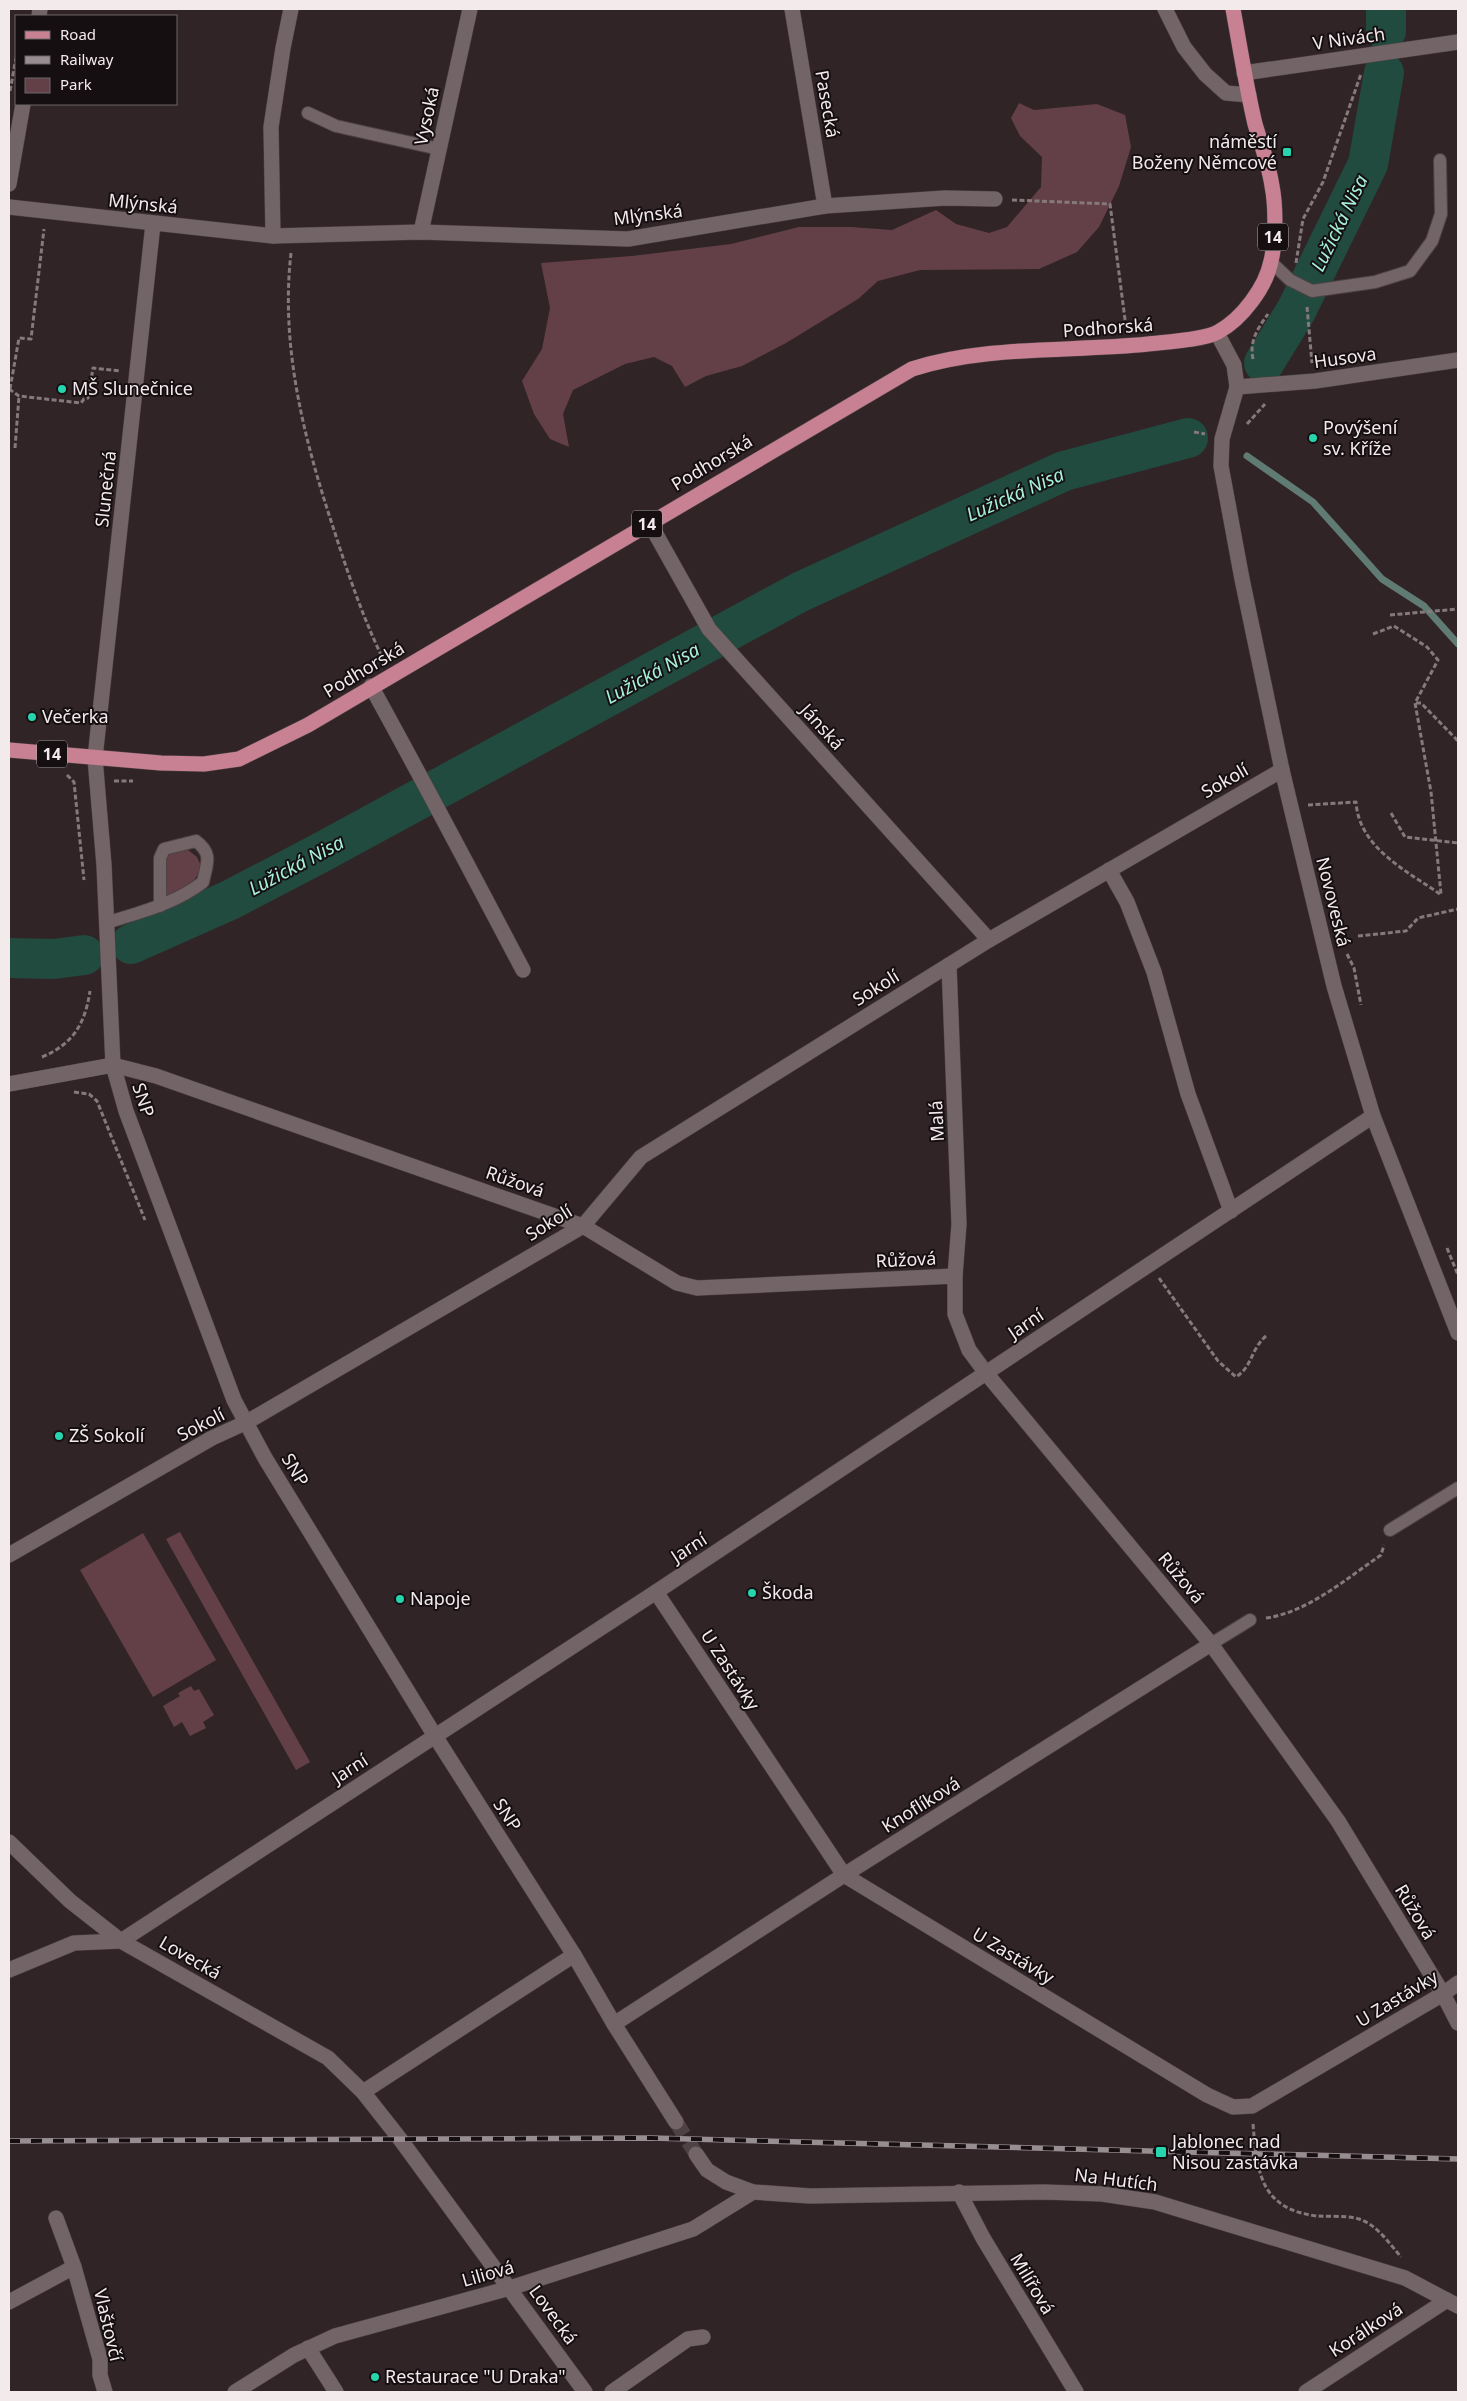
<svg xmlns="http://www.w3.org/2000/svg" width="1467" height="2401" viewBox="0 0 1467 2401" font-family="'Noto Sans',sans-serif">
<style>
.green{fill:#634048}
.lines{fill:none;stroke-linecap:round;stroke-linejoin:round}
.stream{stroke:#607b73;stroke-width:7}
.river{stroke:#214b3f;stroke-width:40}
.secondary-tunnel{stroke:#4e4245;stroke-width:15;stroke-dasharray:15 8;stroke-linecap:butt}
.lane-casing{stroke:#4d4245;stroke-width:14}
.street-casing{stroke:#4d4245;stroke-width:16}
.secondary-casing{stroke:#4d4245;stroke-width:16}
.primary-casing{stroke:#4d4245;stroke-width:16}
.path{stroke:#85797c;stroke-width:3;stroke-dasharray:5 2.5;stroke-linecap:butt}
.lane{stroke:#736467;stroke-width:12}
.street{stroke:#736467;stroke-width:15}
.secondary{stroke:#736467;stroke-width:15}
.primary{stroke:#c78193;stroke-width:15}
.rail-casing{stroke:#988d90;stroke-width:5.5}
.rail{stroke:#150f11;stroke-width:4;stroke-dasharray:11;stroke-linecap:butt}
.poi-dot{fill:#26d5ae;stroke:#150f11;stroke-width:2}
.labels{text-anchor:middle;stroke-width:4;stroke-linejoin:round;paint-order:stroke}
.shield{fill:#150f11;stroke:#b0a8aa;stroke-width:1}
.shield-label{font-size:16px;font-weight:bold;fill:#f3eaec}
.street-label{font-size:18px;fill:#f3eaec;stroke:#150f11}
.poi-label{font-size:18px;fill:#f3eaec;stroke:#150f11;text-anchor:start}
.water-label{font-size:19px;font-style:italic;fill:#a5f1d9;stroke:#150f11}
</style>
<rect width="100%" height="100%" fill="#312427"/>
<!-- green -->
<g class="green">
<polygon points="1019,103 1034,110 1097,104 1125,115 1131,147 1119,186 1099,227 1077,252 1039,269 920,270 878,281 858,299 786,343 742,366 706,376 685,387 672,366 654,357 625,364 573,390 563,414 569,447 550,439 534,414 522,381 542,349 550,308 541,263 632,256 731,244 799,227 851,227 892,230 936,210 956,224 989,233 1007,227 1041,187 1042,157 1020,136 1011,118"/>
<path d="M178 850H188L197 857 201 866C196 885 183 889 166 898L164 859 170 853Z"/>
<polygon points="180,1532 310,1762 296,1770 166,1539"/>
<polygon points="143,1533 216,1660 153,1697 80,1570"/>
<polygon points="191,1686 194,1691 199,1689 214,1715 203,1722 206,1728 190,1736 182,1722 174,1727 163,1706 180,1696 178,1693"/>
</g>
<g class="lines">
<!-- stream -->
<polyline class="stream" points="1247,456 1313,502 1382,579 1424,606 1458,644"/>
<!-- river -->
<g class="river">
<polyline points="1386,31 1386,9"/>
<polyline points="1264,363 1296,311 1368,164 1384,73"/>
<polyline points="131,944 230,900 320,853 800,592 1064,471 1188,438"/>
<polyline points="9,958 54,959 84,955"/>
</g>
<!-- secondary-tunnel -->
<polyline class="secondary-tunnel" points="676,2122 696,2154"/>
<defs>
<g id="lane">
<polyline points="308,113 336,126 439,149"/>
<polyline points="1271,262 1290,280 1312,291 1375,282 1410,271 1432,241 1441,214 1440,160"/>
<path d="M106 923C140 912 175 904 203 882 207 863 213 854 196 841L164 849 160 858V906"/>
<polyline points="1390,1530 1458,1488"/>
<polyline points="1211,1644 1250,1620"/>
</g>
<g id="street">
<polyline points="792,9 825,206"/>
<polyline points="1165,9 1184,47 1205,74 1226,93 1249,95"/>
<polyline points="39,16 40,9"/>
<polyline points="1244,73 1458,42"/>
<polyline points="9,184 23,104"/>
<polyline points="9,207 273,236 421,232 628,239 825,206 945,198 995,199"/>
<polyline points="421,232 470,9"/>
<polyline points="273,236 271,127 283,48 291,9"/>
<polyline points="1237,387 1315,381 1458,360"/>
<polyline points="649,522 709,629 989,940"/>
<path d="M371 686C423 780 473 875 523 970"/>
<polyline points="95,758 153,224"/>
<polyline points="1109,870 1127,902 1154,972 1188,1094 1231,1211"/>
<polyline points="949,965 959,1224 955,1276"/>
<polyline points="9,1084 113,1065 156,1076 583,1226 677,1283 697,1288 955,1276 955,1314 969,1350 986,1373 1211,1644 1338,1821 1443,1994 1458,2023"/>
<polyline points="9,1555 212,1438 247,1422 583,1226 641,1157 989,940 1282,770"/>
<polyline points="656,1592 844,1875 1207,2095 1233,2107 1252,2106 1443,1994 1458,1983"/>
<polyline points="9,1842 70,1901 121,1941 328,2058 363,2092 400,2139 585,2392"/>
<polyline points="9,1970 74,1943 121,1941 656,1592 1373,1116"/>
<polyline points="614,2024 844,1875 1211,1644"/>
<polyline points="363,2092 574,1955"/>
<polyline points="959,2192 983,2238 1076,2392"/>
<polyline points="56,2218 74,2267"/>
<polyline points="9,2302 74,2267 100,2359 100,2375 105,2392"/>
<polyline points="308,2348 336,2392"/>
<polyline points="235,2392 294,2355 335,2336 510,2288 693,2229 753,2192"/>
<polyline points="612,2392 688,2339 703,2337"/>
<polyline points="1306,2392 1447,2300"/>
</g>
<g id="secondary">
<polyline points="1217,333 1234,365 1237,387 1222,439 1221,466 1242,579 1282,770 1334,986 1373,1116 1458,1333"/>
<polyline points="95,758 104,865 113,1065 126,1111 234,1400 265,1458 435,1736 574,1955 614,2024 676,2122"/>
<polyline points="696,2154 707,2170 726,2182 753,2192 810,2196 1044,2192 1102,2194 1155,2202 1405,2278 1458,2306"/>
</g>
<path id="primary" d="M9 750 161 763 204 764 239 759 308 725 912 369C987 345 1070 352 1148 344 1165 342 1204 340 1218 332 1242 319 1266 287 1271 261 1276 241 1276 206 1272 186 1269 165 1261 144 1255 124 1246 86 1240 47 1233 9"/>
</defs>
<!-- lane casing -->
<use href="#lane" class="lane-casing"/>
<!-- street casing -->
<use href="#street" class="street-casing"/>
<!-- secondary casing -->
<use href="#secondary" class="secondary-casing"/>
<!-- primary casing -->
<use href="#primary" class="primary-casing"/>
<!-- path -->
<g class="path">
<polyline points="10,91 16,58"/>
<polyline points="1012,200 1110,204 1126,327"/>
<path d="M291 253C280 348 305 443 335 533 349 577 364 620 384 661"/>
<polyline points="1296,263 1303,219 1323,182 1361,74"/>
<polyline points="1307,307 1312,363"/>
<path d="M1253 359C1249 341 1258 328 1268 314"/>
<polyline points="9,389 19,396 81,403 84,399 88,398 93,368 120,371"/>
<polyline points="10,389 19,338 31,339 44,229"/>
<polyline points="1247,424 1265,404"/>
<polyline points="1194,432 1205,434"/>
<polyline points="15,448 19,396"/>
<polyline points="1390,615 1458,609"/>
<polyline points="1373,634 1394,626 1427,647 1438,660 1415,703 1431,792 1441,894"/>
<polyline points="1416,703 1421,703 1458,741"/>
<polyline points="67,775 74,782 84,880"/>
<polyline points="114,781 133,781"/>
<path d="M1308 805 1356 802C1359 848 1407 871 1440 894"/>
<polyline points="1391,813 1405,837 1458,843"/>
<polyline points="1358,936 1406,931 1418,918 1458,909"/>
<polyline points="1347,954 1354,968 1361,1005"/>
<path d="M42 1057C73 1044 85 1024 90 991"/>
<polyline points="74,1092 89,1094 97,1101 145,1220"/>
<polyline points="1447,1248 1458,1275"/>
<path d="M1159 1278 1218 1361 1236 1377C1253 1366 1250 1350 1266 1336"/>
<path d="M1266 1618C1308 1612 1346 1579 1381 1555L1384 1545"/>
<path d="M1253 2124C1257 2172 1260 2209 1317 2216 1330 2217 1346 2215 1359 2219 1376 2224 1390 2244 1401 2257"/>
</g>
<!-- lane -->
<use href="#lane" class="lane"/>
<!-- street -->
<use href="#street" class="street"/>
<!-- secondary -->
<use href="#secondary" class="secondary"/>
<!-- primary -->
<use href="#primary" class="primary"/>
<defs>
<polyline id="rail" points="9,2141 651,2138 1458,2159"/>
</defs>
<!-- rail casing -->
<use href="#rail" class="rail-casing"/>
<!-- rail -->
<use href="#rail" class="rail"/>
</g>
<!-- markers -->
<g class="poi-dot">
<rect x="1282" y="147" width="10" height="10" rx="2.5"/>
<circle cx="62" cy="389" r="5"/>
<circle cx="1313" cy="438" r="5"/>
<circle cx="32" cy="717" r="5"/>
<circle cx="59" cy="1436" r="5"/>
<circle cx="752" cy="1593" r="5"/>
<circle cx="400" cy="1599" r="5"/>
<rect x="1155" y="2146" width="12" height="12" rx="2.5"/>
<circle cx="375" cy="2377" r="5"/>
</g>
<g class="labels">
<!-- shield labels -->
<g class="shield">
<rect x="1258" y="223.5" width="30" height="27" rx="4"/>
<rect x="632" y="510.5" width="30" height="27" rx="4"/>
<rect x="37" y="740.5" width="30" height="27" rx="4"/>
</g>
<g class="shield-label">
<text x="1273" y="243">14</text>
<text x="647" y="530">14</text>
<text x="52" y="760">14</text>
</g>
<!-- street labels -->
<g class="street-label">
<text transform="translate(1349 39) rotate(-8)" y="6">V Nivách</text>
<text transform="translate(827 104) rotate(80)" y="6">Pasecká</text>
<text transform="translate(427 116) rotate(-78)" y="6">Vysoká</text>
<text transform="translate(143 204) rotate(6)" y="6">Mlýnská</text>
<text transform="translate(648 215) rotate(-7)" y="6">Mlýnská</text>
<text transform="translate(1108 328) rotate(-4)" y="6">Podhorská</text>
<text transform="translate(1345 358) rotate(-8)" y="6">Husova</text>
<text transform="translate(712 463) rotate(-31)" y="6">Podhorská</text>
<text transform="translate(106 489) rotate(-84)" y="6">Slunečná</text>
<text transform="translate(364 670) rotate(-31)" y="6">Podhorská</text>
<text transform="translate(822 727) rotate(48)" y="6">Jánská</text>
<text transform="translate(1225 781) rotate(-30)" y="6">Sokolí</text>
<text transform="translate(1333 902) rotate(76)" y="6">Novoveská</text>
<text transform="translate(876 988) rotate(-32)" y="6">Sokolí</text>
<text transform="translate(143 1100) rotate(72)" y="6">SNP</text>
<text transform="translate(937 1121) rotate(-93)" y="6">Malá</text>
<text transform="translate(515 1182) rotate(19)" y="6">Růžová</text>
<text transform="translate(549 1223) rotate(-32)" y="6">Sokolí</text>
<text transform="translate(906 1260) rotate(-3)" y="6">Růžová</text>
<text transform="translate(1026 1324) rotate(-34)" y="6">Jarní</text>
<text transform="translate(201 1425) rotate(-27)" y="6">Sokolí</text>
<text transform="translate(295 1470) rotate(59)" y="6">SNP</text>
<text transform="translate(689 1548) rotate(-33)" y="6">Jarní</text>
<text transform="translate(1181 1578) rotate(50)" y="6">Růžová</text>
<text transform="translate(730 1670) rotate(57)" y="6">U Zastávky</text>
<text transform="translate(350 1769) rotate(-33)" y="6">Jarní</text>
<text transform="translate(921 1805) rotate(-32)" y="6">Knoflíková</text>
<text transform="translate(507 1815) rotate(57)" y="6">SNP</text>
<text transform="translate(1415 1912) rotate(59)" y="6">Růžová</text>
<text transform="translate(1013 1956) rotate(31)" y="6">U Zastávky</text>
<text transform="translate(190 1958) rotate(30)" y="6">Lovecká</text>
<text transform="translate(1397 1999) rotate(-31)" y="6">U Zastávky</text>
<text transform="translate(1116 2180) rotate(7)" y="6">Na Hutích</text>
<text transform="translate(488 2274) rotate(-16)" y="6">Liliová</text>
<text transform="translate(1032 2284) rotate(59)" y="6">Milířová</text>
<text transform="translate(553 2315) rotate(54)" y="6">Lovecká</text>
<text transform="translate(108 2325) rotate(77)" y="6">Vlaštovčí</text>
<text transform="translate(1366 2330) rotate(-33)" y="6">Korálková</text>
</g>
<!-- poi labels -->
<g class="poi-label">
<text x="1277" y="148" text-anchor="end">náměstí<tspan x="1277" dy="21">Boženy Němcové</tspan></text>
<text x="72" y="395">MŠ Slunečnice</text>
<text x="1323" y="434">Povýšení<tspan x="1323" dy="21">sv. Kříže</tspan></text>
<text x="42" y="723">Večerka</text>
<text x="69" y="1442">ZŠ Sokolí</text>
<text x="762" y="1599">Škoda</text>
<text x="410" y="1605">Napoje</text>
<text x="1172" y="2148">Jablonec nad<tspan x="1172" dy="21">Nisou zastávka</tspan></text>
<text x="385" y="2383">Restaurace "U Draka"</text>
</g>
<!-- water labels -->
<g class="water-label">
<text transform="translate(1339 223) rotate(-64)" y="7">Lužická Nisa</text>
<text transform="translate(1015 494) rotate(-24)" y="7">Lužická Nisa</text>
<text transform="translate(652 673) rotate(-29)" y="7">Lužická Nisa</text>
<text transform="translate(296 865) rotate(-28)" y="7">Lužická Nisa</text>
</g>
</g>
<!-- border -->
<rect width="1467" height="2401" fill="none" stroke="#f3eaec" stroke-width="20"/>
<!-- legend -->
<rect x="15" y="15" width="162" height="90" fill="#150f11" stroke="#6e6769"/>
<rect x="25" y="31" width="25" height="8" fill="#c78193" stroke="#6e6769"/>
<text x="60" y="40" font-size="15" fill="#f3eaec">Road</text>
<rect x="25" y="56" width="25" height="8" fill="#988d90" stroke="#6e6769"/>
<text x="60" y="65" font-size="15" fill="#f3eaec">Railway</text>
<rect x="25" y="78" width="25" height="15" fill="#634048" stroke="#6e6769"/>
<text x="60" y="90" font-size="15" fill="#f3eaec">Park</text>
</svg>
